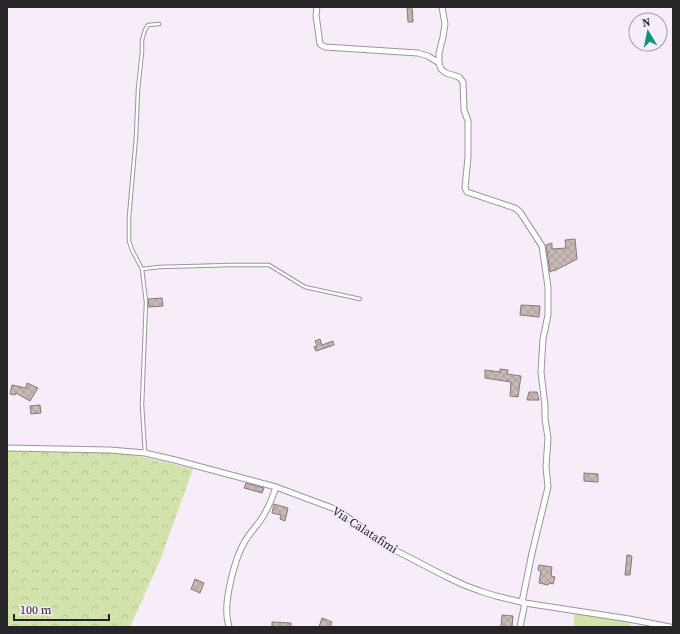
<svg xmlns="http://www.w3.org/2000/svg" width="680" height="634" viewBox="0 0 680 634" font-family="'Source Serif 4',serif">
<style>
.grass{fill:#d2e3ac}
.forest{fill:url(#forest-crowns)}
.building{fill:url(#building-cross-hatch);stroke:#877877}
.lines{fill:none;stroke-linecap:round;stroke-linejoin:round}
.lane-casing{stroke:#9c949e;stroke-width:4.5}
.street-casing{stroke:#9c949e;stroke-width:7}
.lane{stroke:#fff;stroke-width:2.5}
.street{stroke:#fff;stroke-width:5}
.labels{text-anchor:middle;stroke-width:3;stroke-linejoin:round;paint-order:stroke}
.street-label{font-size:12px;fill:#282529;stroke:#f6edf8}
</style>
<defs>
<pattern id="forest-crowns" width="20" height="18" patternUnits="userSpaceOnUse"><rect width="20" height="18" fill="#d2e3ac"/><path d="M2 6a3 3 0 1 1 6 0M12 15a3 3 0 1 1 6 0" fill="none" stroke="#b4c394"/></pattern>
<pattern id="building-cross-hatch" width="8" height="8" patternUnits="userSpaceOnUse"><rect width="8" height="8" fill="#c7b7b5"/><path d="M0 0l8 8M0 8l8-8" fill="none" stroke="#ab9d9c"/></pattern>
</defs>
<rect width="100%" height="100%" fill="#f6edf8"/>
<!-- grass -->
<polygon class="grass" points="574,613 631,621 630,627 574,627"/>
<!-- forest -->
<path class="forest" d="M7 450 110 452C138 455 165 462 193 469L161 558 130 627H7Z"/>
<!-- building -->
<g class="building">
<polygon points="407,7 412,7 413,22 408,22"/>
<polygon points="575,239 577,259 554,271 554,270 550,272 546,245 552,243 552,249 566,248 565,240"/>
<polygon points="162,298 163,306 149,307 148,299"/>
<polygon points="521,305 540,306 539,317 520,315"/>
<polygon points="320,339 322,345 333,341 334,345 316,351 314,347 317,346 315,341"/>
<polygon points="500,369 508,370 507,374 521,376 518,397 510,396 511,382 485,378 485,370 500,372"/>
<polygon points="27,383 38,388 30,401 16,393 15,395 10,394 12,385 26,388"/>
<polygon points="529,392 537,392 539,400 527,400"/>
<polygon points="40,405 41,413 31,414 30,406"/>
<polygon points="584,473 598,474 598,482 584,481"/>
<polygon points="246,483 264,488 262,493 244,488"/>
<polygon points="274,504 288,508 285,521 280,519 281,515 272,513"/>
<polygon points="627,555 632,556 630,575 625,575"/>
<polygon points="539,565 552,567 551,576 555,577 553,584 549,583 548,585 539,583 541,571 538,570"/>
<polygon points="195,579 204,583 200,593 191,589"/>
<polygon points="502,615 513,616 512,627 501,627"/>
<polygon points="322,618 332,622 330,627 319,627"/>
<polygon points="272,622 291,623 291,627 272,627"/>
</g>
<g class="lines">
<defs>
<g id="lane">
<polyline points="142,269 159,267 231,265 269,265 305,287 360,299"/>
<polyline points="145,453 142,405 146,302 142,269 132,250 129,241 129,217 136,137 138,89 142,52 142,40 145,30 148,25 159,24"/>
</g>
<g id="street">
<polyline points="317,7 316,15 320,44 325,47 418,53 428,56 439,63"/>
<polyline points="442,7 445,24 443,37 439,53 439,63 441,69 446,73 459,77 463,82 464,110 468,121 468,157 465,188 467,192 515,208 520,212 542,246 548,287 548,315 543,339 541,372 545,406 545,419 548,438 546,467 548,487 532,553 522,602"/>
<polyline points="7,448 110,450 145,453 175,460 227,474 276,487 335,509 356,523 375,539 385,545 445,576 464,585 480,591 496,596 525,603 629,619 670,627"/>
<path d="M229 627C228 623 227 619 227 615 225 598 235 558 244 543 248 535 255 528 260 521 267 511 272 499 276 487"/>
<polyline points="520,627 525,603"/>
</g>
</defs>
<!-- lane casing -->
<use href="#lane" class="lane-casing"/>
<!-- street casing -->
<use href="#street" class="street-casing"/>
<!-- lane -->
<use href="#lane" class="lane"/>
<!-- street -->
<use href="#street" class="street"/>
</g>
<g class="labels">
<!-- street labels -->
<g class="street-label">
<text transform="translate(365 530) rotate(33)" y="4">Via Calatafimi</text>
</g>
</g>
<!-- border -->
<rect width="680" height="634" fill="none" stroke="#282529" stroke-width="16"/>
<!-- north arrow -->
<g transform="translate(648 32) rotate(350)"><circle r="19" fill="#f6edf8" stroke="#a49da5"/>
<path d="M0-3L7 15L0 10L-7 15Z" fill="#0a937e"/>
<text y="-6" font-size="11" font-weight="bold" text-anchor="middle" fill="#282529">N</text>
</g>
<!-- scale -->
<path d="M14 614v6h95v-6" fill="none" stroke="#282529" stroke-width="2"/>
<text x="20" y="614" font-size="12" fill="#282529" stroke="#f6edf8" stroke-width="3" paint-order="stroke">100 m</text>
</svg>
